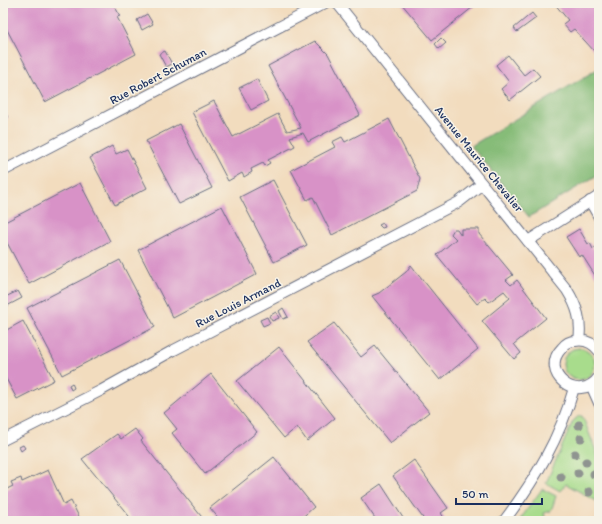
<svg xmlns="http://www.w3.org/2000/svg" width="602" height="524" viewBox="0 0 602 524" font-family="Itim,sans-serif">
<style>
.green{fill:#a8dc8c;stroke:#628675}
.forest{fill:#86bc78;stroke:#50766b}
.building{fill:#d892c7}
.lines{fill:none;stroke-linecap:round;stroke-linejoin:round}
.street-casing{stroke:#666c80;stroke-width:12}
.street{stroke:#fff;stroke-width:10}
.tree{fill:#8f9490}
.labels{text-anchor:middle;stroke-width:3;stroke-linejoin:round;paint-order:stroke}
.street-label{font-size:12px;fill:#1b2f5e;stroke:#f7f3e8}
</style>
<rect width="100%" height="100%" fill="#f7f3e8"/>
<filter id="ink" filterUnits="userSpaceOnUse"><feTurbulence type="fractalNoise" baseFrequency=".025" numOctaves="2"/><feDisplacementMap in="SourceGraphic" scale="8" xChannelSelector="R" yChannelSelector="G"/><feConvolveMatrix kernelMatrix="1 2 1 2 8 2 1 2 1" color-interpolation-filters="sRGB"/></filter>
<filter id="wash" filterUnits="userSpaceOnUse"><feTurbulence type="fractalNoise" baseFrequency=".012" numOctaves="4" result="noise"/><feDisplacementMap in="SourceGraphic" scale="16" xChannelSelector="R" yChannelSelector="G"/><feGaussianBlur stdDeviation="0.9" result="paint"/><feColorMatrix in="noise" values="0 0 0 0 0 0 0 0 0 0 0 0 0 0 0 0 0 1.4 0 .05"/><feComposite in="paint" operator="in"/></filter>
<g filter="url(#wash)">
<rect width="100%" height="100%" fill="#f2dcbe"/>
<!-- green -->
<g class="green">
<circle cx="579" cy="364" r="16"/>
<polygon points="579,416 582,416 584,420 599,459 599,507 598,502 566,484 560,491 546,483 573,421"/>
<polygon points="542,489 556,496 551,511 544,513 546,521 519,521"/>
</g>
<!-- forest -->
<polygon class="forest" points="599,68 599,174 529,217 471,146"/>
<g id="blocks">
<!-- building -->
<g class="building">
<polygon points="3,3 113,3 120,16 117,17 136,54 45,102 3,22"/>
<polygon points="401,3 478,3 432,40"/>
<polygon points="554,3 599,3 599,49 595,52 574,29 570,32 563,24 568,20"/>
<polygon points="532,13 536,18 517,32 514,28"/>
<polygon points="147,14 153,24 142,30 137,20"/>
<polygon points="441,38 446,43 439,49 435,44"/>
<polygon points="315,41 328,54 360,115 308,142 303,133 290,137 295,146 268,160 270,163 265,166 263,163 251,169 252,172 244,177 242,173 228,181 192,112 214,101 233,137 278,114 287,131 301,128 268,66"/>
<polygon points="165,51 172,64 166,67 159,54"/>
<polygon points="508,55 524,75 533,68 540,76 510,100 501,89 509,82 496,65"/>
<polygon points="257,79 268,101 251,110 239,88"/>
<polygon points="3,108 8,118 3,121"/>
<polygon points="389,119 420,179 417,191 332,235 313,197 307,200 291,170 335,147 332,142 342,137 345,142"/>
<polygon points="179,124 212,188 179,204 146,141"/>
<polygon points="112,146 116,154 127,149 147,188 115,205 90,158"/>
<polygon points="273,180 307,245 274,262 240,197"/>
<polygon points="80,183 110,241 29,284 3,235 3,223"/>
<polygon points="222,206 257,274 173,318 138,250"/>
<polygon points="383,223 385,227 382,228 379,225"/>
<polygon points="454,229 457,229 461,235 461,229 479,229 479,234 513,275 506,280 511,285 517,280 546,318 514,344 521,353 514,359 482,321 510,298 504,291 489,302 485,298 477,304 437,255 456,239 451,234"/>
<polygon points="579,229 588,244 590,243 593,249 596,247 599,253 599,275 596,277 582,255 579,257 566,237"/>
<polygon points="120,260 155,327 62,375 27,308"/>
<polygon points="411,265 478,349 440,380 372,296 379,293 406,272"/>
<polygon points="18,291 22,298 3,308 3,298"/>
<polygon points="283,308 288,317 283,319 279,311"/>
<polygon points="276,312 279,318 272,321 269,316"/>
<polygon points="267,317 270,323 263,326 260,320"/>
<polygon points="23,321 54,380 17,399 3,373 3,332"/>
<polygon points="334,323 361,357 375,346 429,412 390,443 307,342"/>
<polygon points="279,347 335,418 307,441 297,427 284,438 237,381"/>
<polygon points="211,374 257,432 205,474 172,433 177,429 164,413"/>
<polygon points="72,383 74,388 71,390 69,385"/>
<polygon points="135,429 143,439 141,441 205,521 133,521 82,459 117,434 121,439"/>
<polygon points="23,445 25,448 21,451 19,447"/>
<polygon points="274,457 314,507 298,521 221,521 210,508"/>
<polygon points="414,460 448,508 441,513 446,521 425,521 393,476"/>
<polygon points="48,470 64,505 71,501 81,521 3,521 3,491 13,486 11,482 21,478 22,482"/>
<polygon points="381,484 405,521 377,521 361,498"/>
</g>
</g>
</g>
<g filter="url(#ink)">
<use href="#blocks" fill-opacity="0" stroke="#666c80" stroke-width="1"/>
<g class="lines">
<defs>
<g id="street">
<path d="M337 3 567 290C577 306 582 321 579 340"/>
<polyline points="3,171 325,3"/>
<polyline points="590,201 599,217"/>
<polyline points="528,241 599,196"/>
<path d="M599 351C593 343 585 339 575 341 570 341 565 344 562 348 538 372 578 406 599 377"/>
<polyline points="591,385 599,403"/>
<polyline points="3,440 100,391 174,350 459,202 482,184"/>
<path d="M504 521C535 480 560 438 574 388"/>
</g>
</defs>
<!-- street casing -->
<use href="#street" class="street-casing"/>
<!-- street -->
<use href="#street" class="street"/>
</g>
<!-- trees -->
<g class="tree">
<circle cx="579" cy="425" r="4.5"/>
<circle cx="581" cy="438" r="4.5"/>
<circle cx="575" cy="454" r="4.5"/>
<circle cx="586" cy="462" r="4.5"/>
<circle cx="578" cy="473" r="4.5"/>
<circle cx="594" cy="474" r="4.5"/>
<circle cx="561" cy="477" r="4.5"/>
<circle cx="589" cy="492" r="4.5"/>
</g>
</g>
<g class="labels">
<!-- street labels -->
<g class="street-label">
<text transform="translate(158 76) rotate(-28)" y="4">Rue Robert Schuman</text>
<text transform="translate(479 159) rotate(51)" y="4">Avenue Maurice Chevalier</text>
<text transform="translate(238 303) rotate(-27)" y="4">Rue Louis Armand</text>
</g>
</g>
<!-- margin -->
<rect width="602" height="524" fill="none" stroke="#f7f3e8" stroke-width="16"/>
<!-- scale -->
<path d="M456 498v6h86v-6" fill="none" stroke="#1b2f5e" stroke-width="2"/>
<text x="462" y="498" font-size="12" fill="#1b2f5e" stroke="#f7f3e8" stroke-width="3" paint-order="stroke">50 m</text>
</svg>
